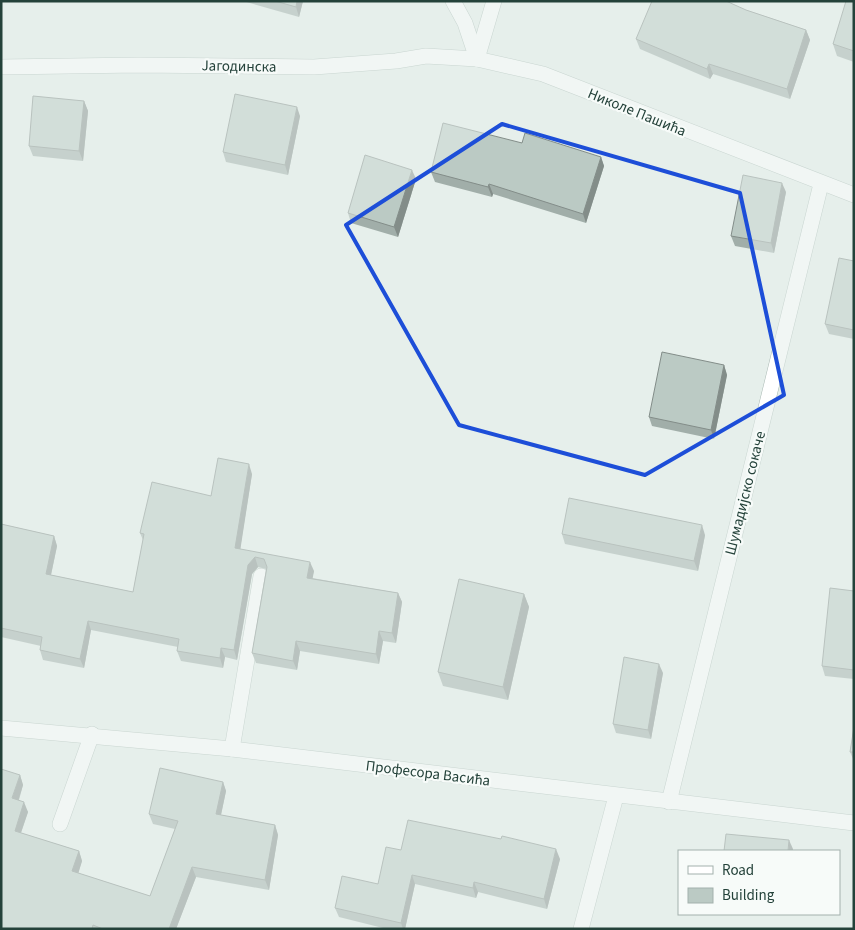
<svg xmlns="http://www.w3.org/2000/svg" width="855" height="930" viewBox="0 0 855 930" font-family="'Source Sans 3',sans-serif">
<style>
.lines{fill:none;stroke-linecap:round;stroke-linejoin:round}
.minor-casing{stroke:#a8b8b2;stroke-width:16}
.minor{stroke:#fff;stroke-width:15}
.wall{fill:#a1aea9}
.shaded-wall{fill:#838d89}
.building{fill:#bbcac4;stroke:#838d89}
.marked{fill:none;stroke:#1d4ed8;stroke-width:4;stroke-linejoin:round}
.labels{text-anchor:middle;stroke-width:4.5;stroke-linejoin:round;paint-order:stroke}
.street-label{font-size:15px;fill:#24423a;stroke:#f7fbf9}
</style>
<rect width="100%" height="100%" fill="#e6efeb"/>
<g class="lines">
<defs>
<g id="minor">
<polyline points="453,1 465,23 477,59"/>
<polyline points="477,59 494,1"/>
<polyline points="1,67 139,65 314,67 396,61 426,56 477,59 543,74 854,195"/>
<polyline points="1,728 232,749 854,823"/>
<polyline points="232,749 261,576"/>
<polyline points="669,802 821,184"/>
<polyline points="60,824 92,734"/>
<polyline points="581,929 616,796"/>
</g>
</defs>
<!-- minor casing -->
<use href="#minor" class="minor-casing"/>
<!-- minor -->
<use href="#minor" class="minor"/>
</g>
<!-- wall -->
<g class="wall">
<polygon points="243,1 303,1 299,17"/>
<polygon points="854,1 854,62 837,56 833,44"/>
<polygon points="746,10 806,30 810,40 790,99 713,74 710,79 640,49 636,39"/>
<polygon points="84,101 88,111 83,161 33,156 29,146"/>
<polygon points="300,116 288,175 226,162 223,152"/>
<polygon points="522,143 601,157 604,166 586,223 493,194 492,197 435,182 431,172"/>
<polygon points="416,179 398,237 351,223 348,213"/>
<polygon points="786,192 774,253 735,246 731,236"/>
<polygon points="854,261 854,339 829,334 825,324"/>
<polygon points="724,365 727,375 714,439 652,426 649,417"/>
<polygon points="252,474 240,549 314,571 312,578 398,593 402,602 396,643 383,641 379,664 300,651 297,670 256,663 252,653 266,569 258,567 252,574 237,660 225,657 223,668 181,661 177,651 178,647 91,630 84,668 43,660 40,650 41,646 1,637 1,524 54,536 57,546 51,575 133,592 143,540 140,533"/>
<polygon points="562,534 705,535 698,571 565,544"/>
<polygon points="854,591 854,679 825,676 822,666"/>
<polygon points="524,594 529,607 508,700 443,686 438,672"/>
<polygon points="663,673 651,739 616,733 613,724"/>
<polygon points="854,726 854,761 850,752"/>
<polygon points="20,775 23,785 19,800 28,812 21,833 79,851 82,861 78,873 150,896 175,829 153,824 149,814 223,782 226,791 221,815 275,825 278,835 269,890 196,877 176,929 1,929"/>
<polygon points="401,850 560,859 547,909 478,892 476,898 415,884 405,929 387,929 339,917 335,908 378,884"/>
</g>
<!-- shaded-wall -->
<g class="shaded-wall">
<polygon points="297,1 303,1 299,17 296,7"/>
<polygon points="806,30 810,40 790,99 787,89"/>
<polygon points="709,64 713,74 710,79 707,69"/>
<polygon points="84,101 88,111 83,161 79,151"/>
<polygon points="297,107 300,116 288,175 285,165"/>
<polygon points="601,157 604,166 586,223 583,214"/>
<polygon points="412,170 416,179 398,237 394,227"/>
<polygon points="782,183 786,192 774,253 771,243"/>
<polygon points="489,184 493,194 492,197 488,187"/>
<polygon points="724,365 727,375 714,439 711,430"/>
<polygon points="249,464 252,474 239,558 235,548"/>
<polygon points="702,525 705,535 698,571 694,561"/>
<polygon points="54,536 57,546 49,584 46,574"/>
<polygon points="255,557 258,567 252,574 237,660 234,650 248,565"/>
<polygon points="310,562 314,571 311,587 307,578"/>
<polygon points="398,593 402,602 396,643 392,633"/>
<polygon points="524,594 529,607 508,700 503,687"/>
<polygon points="88,621 91,630 84,668 80,659"/>
<polygon points="379,631 383,641 379,664 376,654"/>
<polygon points="296,641 300,651 297,670 293,661"/>
<polygon points="221,648 225,657 223,668 220,658"/>
<polygon points="659,664 663,673 651,739 648,730"/>
<polygon points="20,775 23,785 16,808 12,798"/>
<polygon points="223,782 226,791 219,824 216,814"/>
<polygon points="24,802 28,812 18,841 15,831"/>
<polygon points="275,825 278,835 269,890 265,880"/>
<polygon points="789,840 793,849 793,851 788,851"/>
<polygon points="556,849 560,859 547,909 544,899"/>
<polygon points="79,851 82,861 76,881 72,871"/>
<polygon points="192,867 196,877 176,929 169,929"/>
<polygon points="412,875 415,884 405,929 403,929 401,923"/>
<polygon points="474,882 478,892 476,898 473,888"/>
</g>
<!-- building -->
<g class="building">
<polygon points="275,1 297,1 296,7"/>
<polygon points="652,1 726,1 746,10 806,30 787,89 709,64 707,69 636,39"/>
<polygon points="846,1 854,1 854,51 833,44"/>
<polygon points="235,94 297,107 285,165 223,152"/>
<polygon points="33,96 84,101 79,151 29,146"/>
<polygon points="443,123 522,143 525,133 601,157 583,214 489,184 488,187 431,172"/>
<polygon points="365,155 412,170 394,227 348,213"/>
<polygon points="743,175 782,183 771,243 731,236"/>
<polygon points="839,258 854,261 854,330 825,324"/>
<polygon points="662,352 724,365 711,430 649,417"/>
<polygon points="218,458 249,464 235,548 310,562 307,578 398,593 392,633 379,631 376,654 296,641 293,661 252,653 267,567 264,559 255,557 248,565 234,650 221,648 220,658 177,651 179,639 88,621 80,659 40,650 42,637 1,628 1,524 54,536 46,574 133,592 144,534 140,533 152,482 211,496"/>
<polygon points="569,498 702,525 694,561 562,534"/>
<polygon points="459,579 524,594 503,687 438,672"/>
<polygon points="830,588 854,591 854,670 822,666"/>
<polygon points="624,657 659,664 648,730 613,724"/>
<polygon points="854,727 854,752 850,752"/>
<polygon points="160,768 223,782 216,814 275,825 265,880 192,867 169,929 103,929 93,925 92,929 1,929 1,769 20,775 12,798 24,802 15,831 79,851 72,871 150,896 178,821 149,814"/>
<polygon points="408,820 501,839 502,836 556,849 544,899 474,882 473,888 412,875 401,923 335,908 342,876 378,884 386,847 401,850"/>
<polygon points="726,834 789,840 788,851 724,851"/>
</g>
<!-- marked area -->
<path d="M0 0H855V930H0ZM502 124 740 193 784 395 645 475 459 425 346 225Z" fill="#e6efeb" fill-opacity=".55" fill-rule="evenodd"/>
<path class="marked" d="M502 124 740 193 784 395 645 475 459 425 346 225Z"/>
<g class="labels">
<!-- street labels -->
<g class="street-label">
<text transform="translate(239 66) rotate(1)" y="5">Јагодинска</text>
<text transform="translate(637 112) rotate(22)" y="5">Николе Пашића</text>
<text transform="translate(745 493) rotate(-76)" y="5">Шумадијско сокаче</text>
<text transform="translate(428 773) rotate(7)" y="5">Професора Васића</text>
</g>
</g>
<!-- border -->
<rect width="855" height="930" fill="none" stroke="#24423a" stroke-width="5"/>
<!-- legend -->
<rect x="678" y="850" width="162" height="65" fill="#f7fbf9" stroke="#a3b1ad"/>
<rect x="688" y="866" width="25" height="8" fill="#ffffff" stroke="#a3b1ad"/>
<text x="722" y="875" font-size="15" fill="#24423a">Road</text>
<rect x="688" y="888" width="25" height="15" fill="#bbcac4" stroke="#a3b1ad"/>
<text x="722" y="900" font-size="15" fill="#24423a">Building</text>
</svg>
